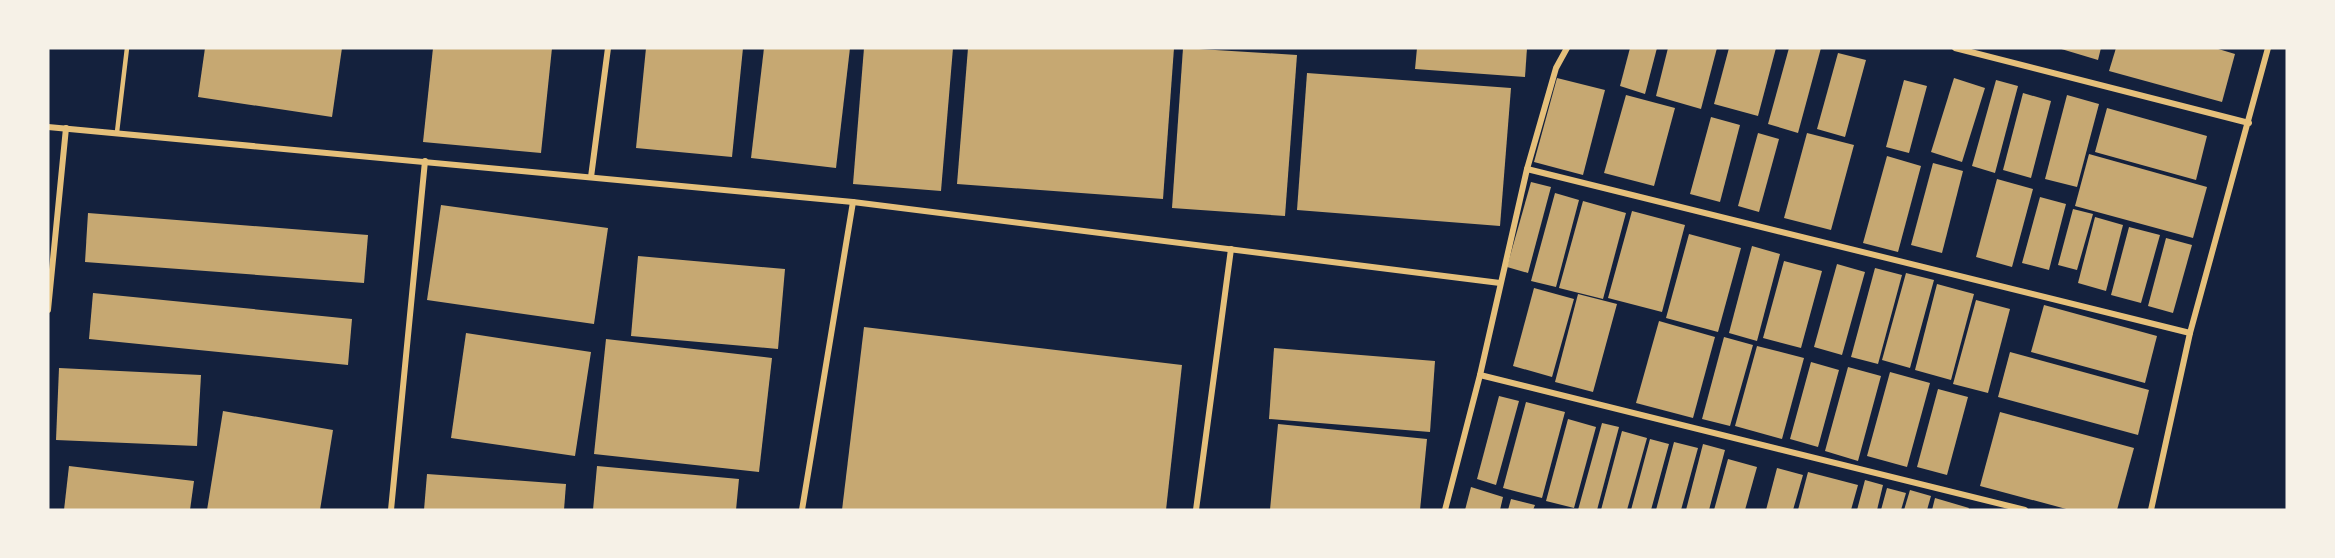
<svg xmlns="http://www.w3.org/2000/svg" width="2335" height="558" viewBox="0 0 2335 558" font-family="'IBM Plex Sans',sans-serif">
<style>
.building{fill:#c6a872}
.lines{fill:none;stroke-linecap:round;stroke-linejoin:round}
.service{stroke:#e5c07b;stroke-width:4.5}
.minor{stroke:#e5c07b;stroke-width:6}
</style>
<rect width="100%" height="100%" fill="#14213d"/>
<!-- building -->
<g class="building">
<polygon points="205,48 342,48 332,117 198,97"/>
<polygon points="433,48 552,48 541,153 423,142"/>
<polygon points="646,48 743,48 732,157 636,148"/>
<polygon points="764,48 850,48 836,168 751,158"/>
<polygon points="864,48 953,48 941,191 853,184"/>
<polygon points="968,48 1174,48 1163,199 957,184"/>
<polygon points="1183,48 1297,55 1285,216 1172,208"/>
<polygon points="1417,48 1527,48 1525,77 1415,69"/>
<polygon points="1630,48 1657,48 1645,94 1620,86"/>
<polygon points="1668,48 1717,48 1701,109 1656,96"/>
<polygon points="1729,48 1776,48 1758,116 1714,104"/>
<polygon points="1789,48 1821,48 1798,133 1768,124"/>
<polygon points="2058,48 2101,48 2098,60"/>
<polygon points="2116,48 2215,48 2235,54 2222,102 2109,71"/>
<polygon points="1838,53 1866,60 1845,137 1817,129"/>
<polygon points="1307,73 1511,88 1500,226 1297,210"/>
<polygon points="1557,78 1605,90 1583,175 1534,162"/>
<polygon points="1954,78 1985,88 1962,162 1931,152"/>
<polygon points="1904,80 1927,86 1909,153 1886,147"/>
<polygon points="1996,80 2018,86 1995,173 1972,166"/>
<polygon points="2023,93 2051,101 2031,178 2003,170"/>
<polygon points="1626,95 1675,108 1654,186 1604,173"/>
<polygon points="2067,95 2099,104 2077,187 2045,179"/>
<polygon points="2107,108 2207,136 2196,180 2095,152"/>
<polygon points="1711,117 1740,125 1720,202 1690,194"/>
<polygon points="1758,133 1779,139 1759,212 1738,206"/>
<polygon points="1807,133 1854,145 1831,230 1784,218"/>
<polygon points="2089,154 2207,187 2193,238 2075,206"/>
<polygon points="1887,156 1921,166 1898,252 1863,243"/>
<polygon points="1933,163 1963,171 1942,253 1911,245"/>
<polygon points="1997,179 2033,189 2012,267 1976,257"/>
<polygon points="1531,182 1551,187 1528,273 1507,267"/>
<polygon points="1555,193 1579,200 1556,287 1531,281"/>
<polygon points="2040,197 2066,204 2049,270 2022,263"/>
<polygon points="1583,201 1626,213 1603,299 1559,288"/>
<polygon points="441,205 608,228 594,324 427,300"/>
<polygon points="2073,209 2093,214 2077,270 2058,265"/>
<polygon points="1632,211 1685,225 1662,312 1608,298"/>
<polygon points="88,213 368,235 364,283 85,262"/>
<polygon points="2095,217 2123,225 2106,291 2078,283"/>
<polygon points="2129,227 2160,235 2141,303 2111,295"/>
<polygon points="1689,234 1741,248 1718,332 1666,318"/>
<polygon points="2166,238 2192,245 2173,313 2148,306"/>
<polygon points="1752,246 1780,254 1757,341 1729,333"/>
<polygon points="638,256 785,269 778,349 631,336"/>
<polygon points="1784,261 1822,271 1801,348 1763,338"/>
<polygon points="1837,264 1865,272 1842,355 1814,347"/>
<polygon points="1875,268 1902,275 1878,364 1851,357"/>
<polygon points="1906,273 1934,280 1910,368 1882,360"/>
<polygon points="1937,284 1974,294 1951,380 1915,370"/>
<polygon points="1534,288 1574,299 1552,377 1513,366"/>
<polygon points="93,293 352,319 348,365 89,339"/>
<polygon points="1578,294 1617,304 1593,392 1555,382"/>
<polygon points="1976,300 2010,309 1988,393 1953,384"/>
<polygon points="2044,305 2157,336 2145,383 2031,352"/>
<polygon points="1659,321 1715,337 1693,418 1636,403"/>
<polygon points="864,327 1182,365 1166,510 842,510"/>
<polygon points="466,333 591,352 575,456 451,438"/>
<polygon points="1724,337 1753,345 1730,426 1702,419"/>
<polygon points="606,339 772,358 759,472 594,454"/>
<polygon points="1757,346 1804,358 1782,439 1735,426"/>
<polygon points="1274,348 1435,361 1430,432 1269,419"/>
<polygon points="2010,352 2149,390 2138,435 1998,397"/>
<polygon points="1811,362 1839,370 1818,447 1790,439"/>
<polygon points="1848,367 1881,376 1858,461 1825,451"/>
<polygon points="59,368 201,375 197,446 56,440"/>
<polygon points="1890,372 1930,383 1907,467 1867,456"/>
<polygon points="1938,389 1968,397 1947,475 1917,467"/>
<polygon points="1499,396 1519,401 1496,485 1477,479"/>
<polygon points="1526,402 1565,412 1542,498 1503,488"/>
<polygon points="223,411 333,430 320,510 207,510"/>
<polygon points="2000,412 2134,448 2117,510 2070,510 1980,486"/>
<polygon points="1568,419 1596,427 1574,508 1546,501"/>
<polygon points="1602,423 1619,427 1597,510 1578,510"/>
<polygon points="1278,424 1427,439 1420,510 1270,510"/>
<polygon points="1622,431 1647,438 1627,510 1601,510"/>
<polygon points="1650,439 1669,444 1651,510 1631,510"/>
<polygon points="1674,442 1698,448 1681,510 1656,510"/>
<polygon points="1703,444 1725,450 1709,510 1686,510"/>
<polygon points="1728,459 1757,467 1745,510 1714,510"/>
<polygon points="69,466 194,481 190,510 64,510"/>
<polygon points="597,466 739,479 736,510 593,510"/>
<polygon points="1777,468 1803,475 1793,510 1766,510"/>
<polygon points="1808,472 1858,485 1851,510 1798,510"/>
<polygon points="427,474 566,484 564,510 424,510"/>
<polygon points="1865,480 1883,485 1877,510 1857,510"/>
<polygon points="1471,487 1503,497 1500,510 1465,510"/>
<polygon points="1887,488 1906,493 1901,510 1881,510"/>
<polygon points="1910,490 1931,496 1927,510 1904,510"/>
<polygon points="1935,498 1969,508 1968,510 1932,510"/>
<polygon points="1511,499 1535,505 1533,510 1508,510"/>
</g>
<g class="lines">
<!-- service -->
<polyline class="service" points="117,132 127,48"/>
<!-- minor -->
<g class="minor">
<polyline points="1567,48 1556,68 1527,169 1480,375 2025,510"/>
<polyline points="1955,48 2249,123"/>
<polyline points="48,127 853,202 1500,283"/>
<polyline points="1527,169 2190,333"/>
<polyline points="591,177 608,48"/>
<polyline points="48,310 66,128"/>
<polyline points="391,510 425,161"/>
<polyline points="802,510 853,202"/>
<polyline points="1196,510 1231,249"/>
<polyline points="1445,510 1480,375"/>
<polyline points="2151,510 2190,333 2268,48"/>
</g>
</g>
<!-- border -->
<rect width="2335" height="558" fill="none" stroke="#f6f1e7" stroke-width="99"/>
</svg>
